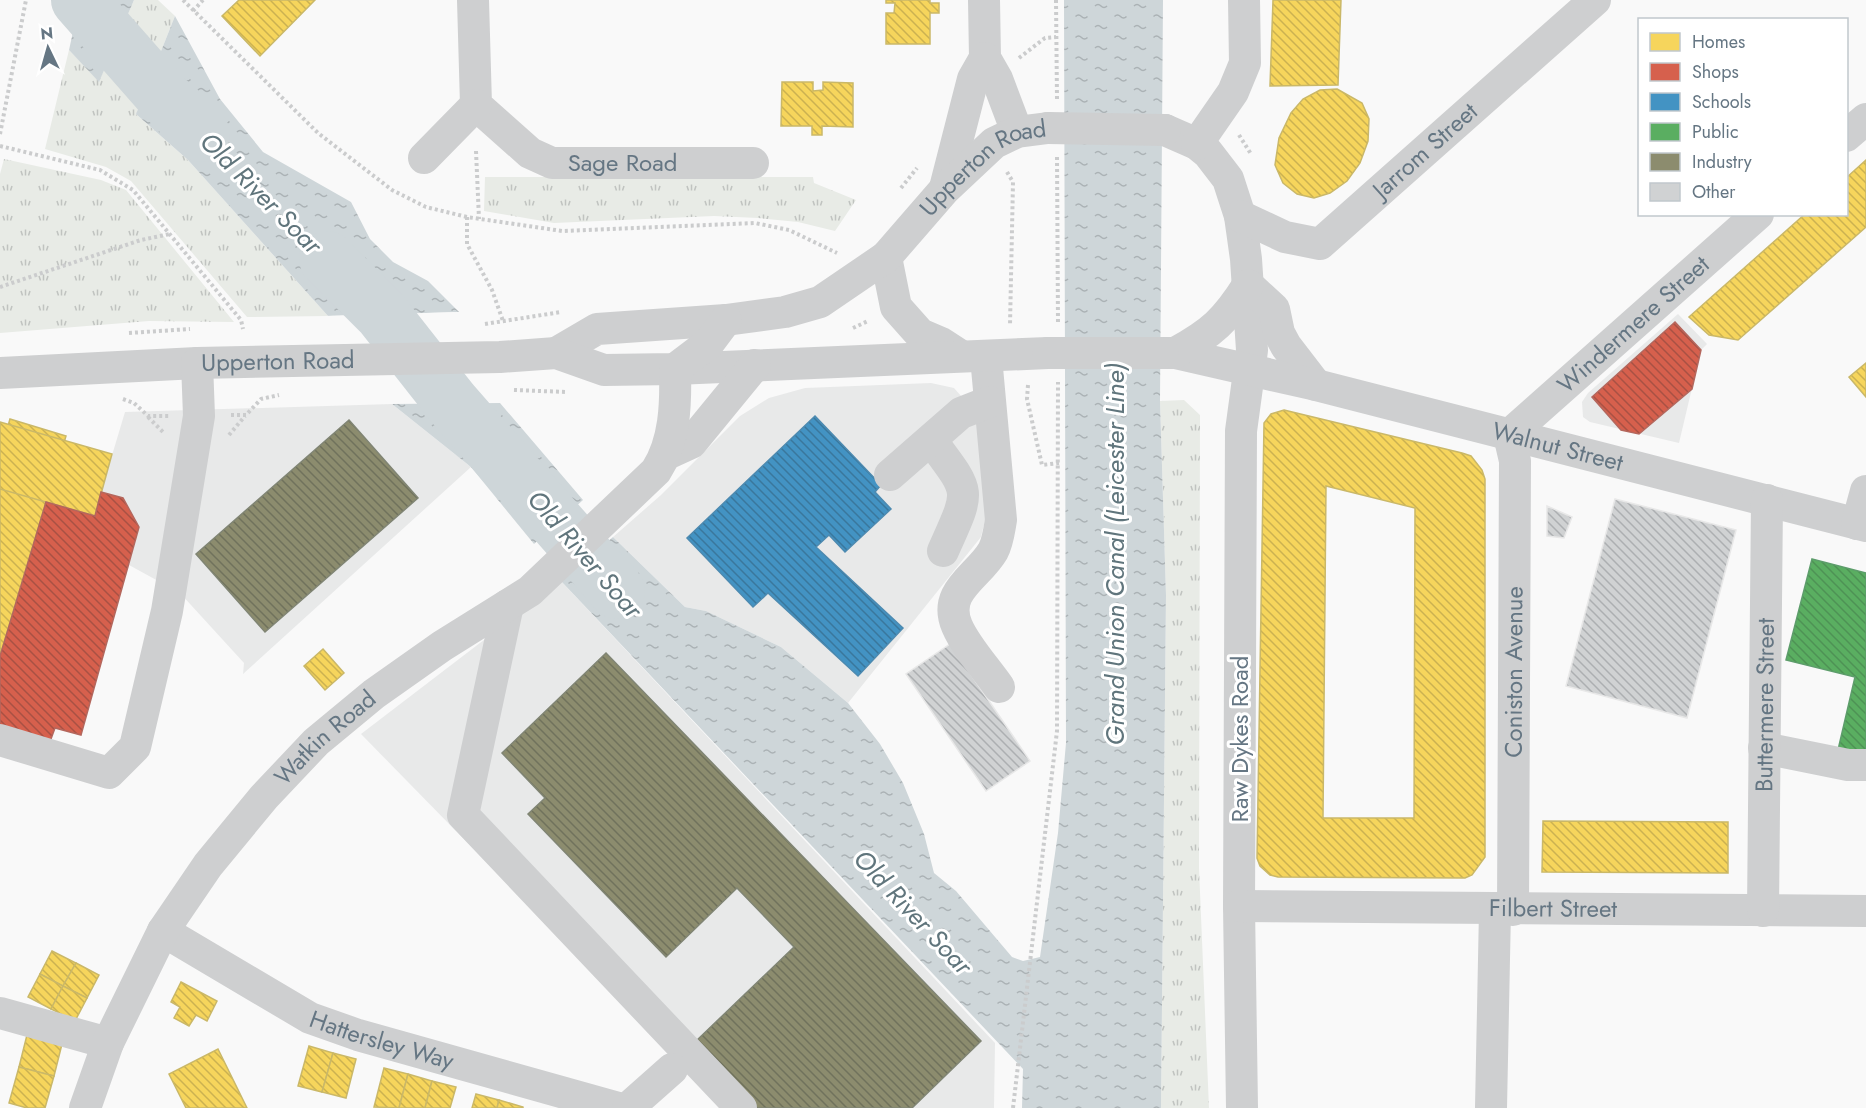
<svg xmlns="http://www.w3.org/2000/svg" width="1866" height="1108" viewBox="0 0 1866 1108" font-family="Jost,sans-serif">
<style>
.built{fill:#e8e9e9}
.grass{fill:url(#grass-tufts)}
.water{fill:url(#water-ripples)}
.pier{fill:#f9f9f9}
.homes{fill:url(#homes-back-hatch);stroke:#cab868;stroke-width:1.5;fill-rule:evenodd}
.shops{fill:url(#shops-back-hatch);stroke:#b4675d;stroke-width:1.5}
.schools{fill:url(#schools-back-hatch);stroke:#4d8ab0;stroke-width:1.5}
.public{fill:url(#public-back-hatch);stroke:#5d9d6b;stroke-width:1.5}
.industry{fill:url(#industry-back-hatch);stroke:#808574;stroke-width:1.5}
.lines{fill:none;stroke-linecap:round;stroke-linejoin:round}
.river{stroke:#ced6d9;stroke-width:56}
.building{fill:url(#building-back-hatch);stroke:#e8e8e8;stroke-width:1.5}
.path{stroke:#cbcccd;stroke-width:4;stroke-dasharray:3 3;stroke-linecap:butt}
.minor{stroke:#cecfd0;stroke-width:32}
.minor-bridge{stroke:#cecfd0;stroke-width:32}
.labels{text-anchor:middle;stroke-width:6;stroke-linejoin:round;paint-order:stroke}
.street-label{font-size:24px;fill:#657683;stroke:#fff}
.water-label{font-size:26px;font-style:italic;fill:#60757c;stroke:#fff}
</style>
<defs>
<pattern id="grass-tufts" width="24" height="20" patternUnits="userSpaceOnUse" patternTransform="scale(1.5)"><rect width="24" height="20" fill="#e8ebe6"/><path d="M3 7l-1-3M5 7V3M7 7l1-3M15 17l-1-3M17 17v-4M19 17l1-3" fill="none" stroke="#c0c3c0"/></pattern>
<pattern id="water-ripples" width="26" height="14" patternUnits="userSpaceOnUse" patternTransform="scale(1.5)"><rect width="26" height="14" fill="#ced6d9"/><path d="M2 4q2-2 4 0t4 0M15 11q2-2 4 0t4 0" fill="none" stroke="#abb2b5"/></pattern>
<pattern id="homes-back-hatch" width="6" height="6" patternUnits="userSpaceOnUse" patternTransform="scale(1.5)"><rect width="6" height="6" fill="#f6d55c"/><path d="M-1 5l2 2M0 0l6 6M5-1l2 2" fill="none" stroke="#cbb151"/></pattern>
<pattern id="shops-back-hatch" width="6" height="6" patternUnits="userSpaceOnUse" patternTransform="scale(1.5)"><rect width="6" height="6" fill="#d6604d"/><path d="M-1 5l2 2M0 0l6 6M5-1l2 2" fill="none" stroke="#a85144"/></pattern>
<pattern id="schools-back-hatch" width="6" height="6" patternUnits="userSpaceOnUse" patternTransform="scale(1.5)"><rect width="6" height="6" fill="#4393c3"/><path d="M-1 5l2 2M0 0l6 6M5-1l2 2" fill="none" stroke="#3a779c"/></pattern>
<pattern id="public-back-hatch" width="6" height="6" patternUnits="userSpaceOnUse" patternTransform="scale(1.5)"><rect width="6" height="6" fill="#5aae61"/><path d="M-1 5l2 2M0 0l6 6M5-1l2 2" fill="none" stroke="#4e9255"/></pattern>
<pattern id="industry-back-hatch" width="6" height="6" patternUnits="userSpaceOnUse" patternTransform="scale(1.5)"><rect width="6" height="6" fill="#8c8c6e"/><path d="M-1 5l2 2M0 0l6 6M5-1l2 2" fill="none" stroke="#70725c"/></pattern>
<pattern id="building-back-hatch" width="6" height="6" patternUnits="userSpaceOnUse" patternTransform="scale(1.5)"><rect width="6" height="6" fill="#d0d2d3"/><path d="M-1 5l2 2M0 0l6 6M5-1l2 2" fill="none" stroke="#acafb1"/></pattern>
</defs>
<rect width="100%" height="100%" fill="#f9f9f9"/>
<!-- built -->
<g class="built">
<polygon points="1678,314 1707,344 1701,350 1679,443 1590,422 1583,417 1582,402 1588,393"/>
<polygon points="931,383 954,388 985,423 989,503 981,537 848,703 781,647 706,611 685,607 613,537 661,495 740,416 769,398 805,388"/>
<polygon points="392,404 471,467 243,674 244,663 180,593 129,565 139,527 123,498 101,492 125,412"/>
<polygon points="561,581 995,1043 994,1108 727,1108 361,734"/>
</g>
<!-- grass -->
<g class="grass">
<polygon points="134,0 158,0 175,16 136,114 188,160 328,316 247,317 131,181 106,167 45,149 69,50 99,81"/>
<polygon points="4,159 101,180 126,190 234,322 149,321 0,333 0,174"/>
<polygon points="485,177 813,177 814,183 856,200 835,231 798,222 758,218 714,216 554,223 484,211"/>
<polygon points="1184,400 1200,415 1199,868 1209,1108 1161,1108 1166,595 1160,401"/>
</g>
<!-- water -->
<g class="water">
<polygon points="80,0 134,0 99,82 69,50"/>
<polygon points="1064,0 1163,0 1160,401 1166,595 1161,1108 1022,1108 1023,1069 561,581 613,537 685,607 706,611 781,647 848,703 880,744 903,783 924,834 934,873 956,891 1012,957 1023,961 1040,957 1058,833 1066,743"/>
<polygon points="175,16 220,99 263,152 351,202 370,239 393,262 428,281 459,312 328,316 188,160 136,114"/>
<polygon points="500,403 583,500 534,544 471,467 392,404"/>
</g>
<!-- pier -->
<polygon class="pier" points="459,312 462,312 459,315 328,319 324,316"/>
<!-- homes -->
<g class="homes">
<polygon points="239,0 315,0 260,56 222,16"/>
<polygon points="886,0 930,0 930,3 939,3 939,13 930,13 930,44 886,44 886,13 894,13 895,3 886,3"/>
<polygon points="1273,0 1341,0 1338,85 1270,86"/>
<polygon points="782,82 813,82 813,91 823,90 823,82 853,83 853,127 822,126 822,135 812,135 812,126 781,126"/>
<polygon points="1337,89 1362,103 1369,119 1368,141 1360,163 1347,181 1330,193 1314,198 1297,194 1283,183 1275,165 1279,138 1291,113 1303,99 1320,90"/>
<polygon points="1866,160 1866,227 1738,340 1709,335 1689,317 1805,214 1846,214 1846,178"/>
<polygon points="1866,363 1866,397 1849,377"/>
<path d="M1284 410 1462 453 1471 456 1482 470 1485 479V857L1472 875 1465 878 1278 877 1270 875 1260 866 1257 858 1264 423 1271 414ZM1326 486 1415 508 1414 818H1323Z"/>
<polygon points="10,419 66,436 0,656 0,453"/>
<polygon points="0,422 112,454 95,516 0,489"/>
<polygon points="323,649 344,673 325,690 304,666"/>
<polygon points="1543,821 1728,822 1728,873 1542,872"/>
<polygon points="52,951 76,963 63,986 40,974"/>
<polygon points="76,963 99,975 87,998 63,986"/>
<polygon points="40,974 63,986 51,1009 28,997"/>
<polygon points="181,982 217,1001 207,1021 196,1015 189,1026 174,1018 180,1007 171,1002"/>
<polygon points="63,986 87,998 75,1021 51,1009"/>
<polygon points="28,1031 63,1040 54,1076 19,1067"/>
<polygon points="309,1046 333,1053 322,1092 298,1086"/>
<polygon points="218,1049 247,1108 186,1108 169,1074"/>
<polygon points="333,1053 356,1059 346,1098 322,1092"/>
<polygon points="19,1067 54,1076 45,1108 27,1108 9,1103"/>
<polygon points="384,1068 408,1074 399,1108 374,1107"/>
<polygon points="408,1074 432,1081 425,1108 399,1108"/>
<polygon points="432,1081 456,1087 450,1108 425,1108"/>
<polygon points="476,1094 499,1100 497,1108 472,1108"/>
<polygon points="499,1100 523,1107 523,1108 497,1108"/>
</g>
<!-- shops -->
<g class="shops">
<polygon points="1675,322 1701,350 1692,389 1639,434 1621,430 1592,397"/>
<polygon points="101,492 123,498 139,527 81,735 55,728 48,747 0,733 0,656 46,502 95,516"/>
</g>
<!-- schools -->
<polygon class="schools" points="815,416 881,485 875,492 891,509 845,552 829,535 816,547 903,628 858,676 768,593 753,607 687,538"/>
<!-- public -->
<polygon class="public" points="1812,559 1866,573 1866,756 1838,750 1855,677 1786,660"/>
<!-- industry -->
<g class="industry">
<polygon points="349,420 418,498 265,632 196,554"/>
<polygon points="606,653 981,1041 912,1108 756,1108 694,1043 794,947 737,888 666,957 528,814 545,798 502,753"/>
</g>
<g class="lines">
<!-- river -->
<g class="river">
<polyline points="79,0 166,99 202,134"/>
<polyline points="327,259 382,314 452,403 617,591"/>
</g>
</g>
<!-- building -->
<g class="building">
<polygon points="1615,499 1736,530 1687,718 1566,686"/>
<polygon points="1547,506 1572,517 1564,538 1547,536"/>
<polygon points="950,644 1030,761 986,791 906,674"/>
</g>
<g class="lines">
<!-- path -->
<g class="path">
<polyline points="183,0 318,133 392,190 426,207 467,217 562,231 755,223 789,230 837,253"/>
<polyline points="1056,0 1057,99"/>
<polyline points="193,11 203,0"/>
<polyline points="1019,58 1045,38 1056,37"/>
<polyline points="0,134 26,0"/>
<polyline points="1239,135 1251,154"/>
<polyline points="0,146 100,170 133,190 241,320 243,329"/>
<polyline points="476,151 479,219"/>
<polyline points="1057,157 1058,324"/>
<polyline points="1007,172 1013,182 1010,325"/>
<polyline points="901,188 917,168"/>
<polyline points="467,217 467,244 492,290 503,321"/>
<polyline points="0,287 141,240 170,234"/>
<polyline points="485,324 561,312"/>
<polyline points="853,328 868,321"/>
<polyline points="129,333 190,329"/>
<polyline points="1028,385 1027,399 1042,465 1059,463"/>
<polyline points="514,390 567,392"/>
<polyline points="123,399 134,403 148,416 169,416"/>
<polyline points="231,415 246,415 261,399 279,395"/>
<polyline points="148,417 164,433"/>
<polyline points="229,435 245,416"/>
<polyline points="1013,1108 1057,731 1058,382"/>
</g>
<!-- minor -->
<g class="minor">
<path id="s1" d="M473 0 476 105 530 153 552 163H753"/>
<polyline points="984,0 985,58 997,79 1017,132"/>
<polyline points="1165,130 1197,144 1208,153 1228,179 1240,216 1246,259 1252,350 1241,431 1239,906 1242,1108"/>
<polyline points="1846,136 1866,119"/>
<polyline points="1197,144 1233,92 1245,63 1244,0"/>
<polyline points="424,158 476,105"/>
<polyline points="945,188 973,79 985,58"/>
<path id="s2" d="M1240 216 1285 237 1320 244 1595 0"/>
<polyline points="886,257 896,307 920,334 941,343 961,356"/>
<polyline points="1248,285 1274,309 1279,333 1286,346 1316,385"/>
<path id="s3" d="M556 353 597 329 726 320 785 312 820 302 886 257 945 189 994 143 1017 132 1048 128"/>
<path id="s4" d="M1163 353H1175L1316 385 1866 526"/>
<path d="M1175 353C1212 333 1226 320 1248 285"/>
<path d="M986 357 1001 520C999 531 998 542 993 551 978 577 942 591 957 626 966 647 986 668 999 687"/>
<path id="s5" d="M0 373 197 363 500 357 556 353 604 370 675 369 1048 353"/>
<path d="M931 440C972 495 971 488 943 551"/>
<polyline points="667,454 691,443 755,365"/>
<polyline points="890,475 961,413 989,402"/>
<polyline points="1857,524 1866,491"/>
<polyline points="508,605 463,815 741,1108"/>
<polyline points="0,740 109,773 135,747 167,611 199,416 197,363"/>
<polyline points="1764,748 1848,765 1866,765"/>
<path id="s6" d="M1239 906 1866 911"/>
<path id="s7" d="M1513 910 1515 461 1509 435 1758 214"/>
<path id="s8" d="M1763 911 1767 500"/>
<path id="s9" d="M163 931 310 1018 358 1035 618 1108"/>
<polyline points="0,1013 108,1043"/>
<path id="s10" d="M85 1108 108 1043 163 931 208 865 264 797 316 742 374 694 442 646 530 591 656 471C675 442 676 404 675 369L708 344 726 320"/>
<polyline points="628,1108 672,1069"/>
<polyline points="1491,1108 1495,910"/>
</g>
<!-- minor-bridge -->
<g class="minor-bridge">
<polyline points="1048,128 1165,130"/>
<polyline points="1048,353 1163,353"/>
</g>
</g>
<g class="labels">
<!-- street labels -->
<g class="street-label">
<text dy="8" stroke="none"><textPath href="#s2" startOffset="226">Jarrom Street</textPath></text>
<text dy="8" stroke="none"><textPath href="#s1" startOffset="272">Sage Road</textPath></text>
<text dy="8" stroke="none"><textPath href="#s3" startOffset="488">Upperton Road</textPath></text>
<text dy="8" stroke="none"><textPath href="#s7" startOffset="642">Windermere Street</textPath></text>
<text dy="8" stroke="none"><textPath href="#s5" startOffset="278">Upperton Road</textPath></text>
<text dy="8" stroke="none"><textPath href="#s4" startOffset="406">Walnut Street</textPath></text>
<text dy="8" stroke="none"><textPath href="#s7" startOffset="238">Coniston Avenue</textPath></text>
<text dy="8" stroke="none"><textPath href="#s8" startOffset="206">Buttermere Street</textPath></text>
<text dy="8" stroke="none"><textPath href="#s10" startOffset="447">Watkin Road</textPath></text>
<text transform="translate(1240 739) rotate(-90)" y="8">Raw Dykes Road</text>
<text dy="8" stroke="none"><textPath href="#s6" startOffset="314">Filbert Street</textPath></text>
<text dy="8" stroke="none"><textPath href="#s9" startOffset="246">Hattersley Way</textPath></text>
</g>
<!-- water labels -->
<g class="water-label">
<text transform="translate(261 193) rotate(45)" y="9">Old River Soar</text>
<text transform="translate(585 554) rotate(49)" y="9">Old River Soar</text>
<text transform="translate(1115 554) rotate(-90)" y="9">Grand Union Canal (Leicester Line)</text>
<text transform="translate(913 912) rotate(47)" y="9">Old River Soar</text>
</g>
</g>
<!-- legend -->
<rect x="1638" y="18" width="210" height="198" fill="#ffffff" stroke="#c1c8cd" stroke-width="1.5"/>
<rect x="1650" y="33" width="30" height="18" fill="#f6d55c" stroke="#c1c8cd" stroke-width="1.5"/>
<text x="1692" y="48" font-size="18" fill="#657683">Homes</text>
<rect x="1650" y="63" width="30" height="18" fill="#d6604d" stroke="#c1c8cd" stroke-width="1.5"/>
<text x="1692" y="78" font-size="18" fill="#657683">Shops</text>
<rect x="1650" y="93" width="30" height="18" fill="#4393c3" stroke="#c1c8cd" stroke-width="1.5"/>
<text x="1692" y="108" font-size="18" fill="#657683">Schools</text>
<rect x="1650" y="123" width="30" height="18" fill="#5aae61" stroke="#c1c8cd" stroke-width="1.5"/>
<text x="1692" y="138" font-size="18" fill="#657683">Public</text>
<rect x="1650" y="153" width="30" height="18" fill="#8c8c6e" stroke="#c1c8cd" stroke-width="1.5"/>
<text x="1692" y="168" font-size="18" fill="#657683">Industry</text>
<rect x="1650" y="183" width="30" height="18" fill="#d0d2d3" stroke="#c1c8cd" stroke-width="1.5"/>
<text x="1692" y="198" font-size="18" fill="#657683">Other</text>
<!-- north arrow -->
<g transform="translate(48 48) rotate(355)" stroke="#ffffff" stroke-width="4.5" paint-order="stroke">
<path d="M0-4.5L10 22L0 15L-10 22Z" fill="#657683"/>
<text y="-9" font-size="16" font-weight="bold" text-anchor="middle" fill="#657683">N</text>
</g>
</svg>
